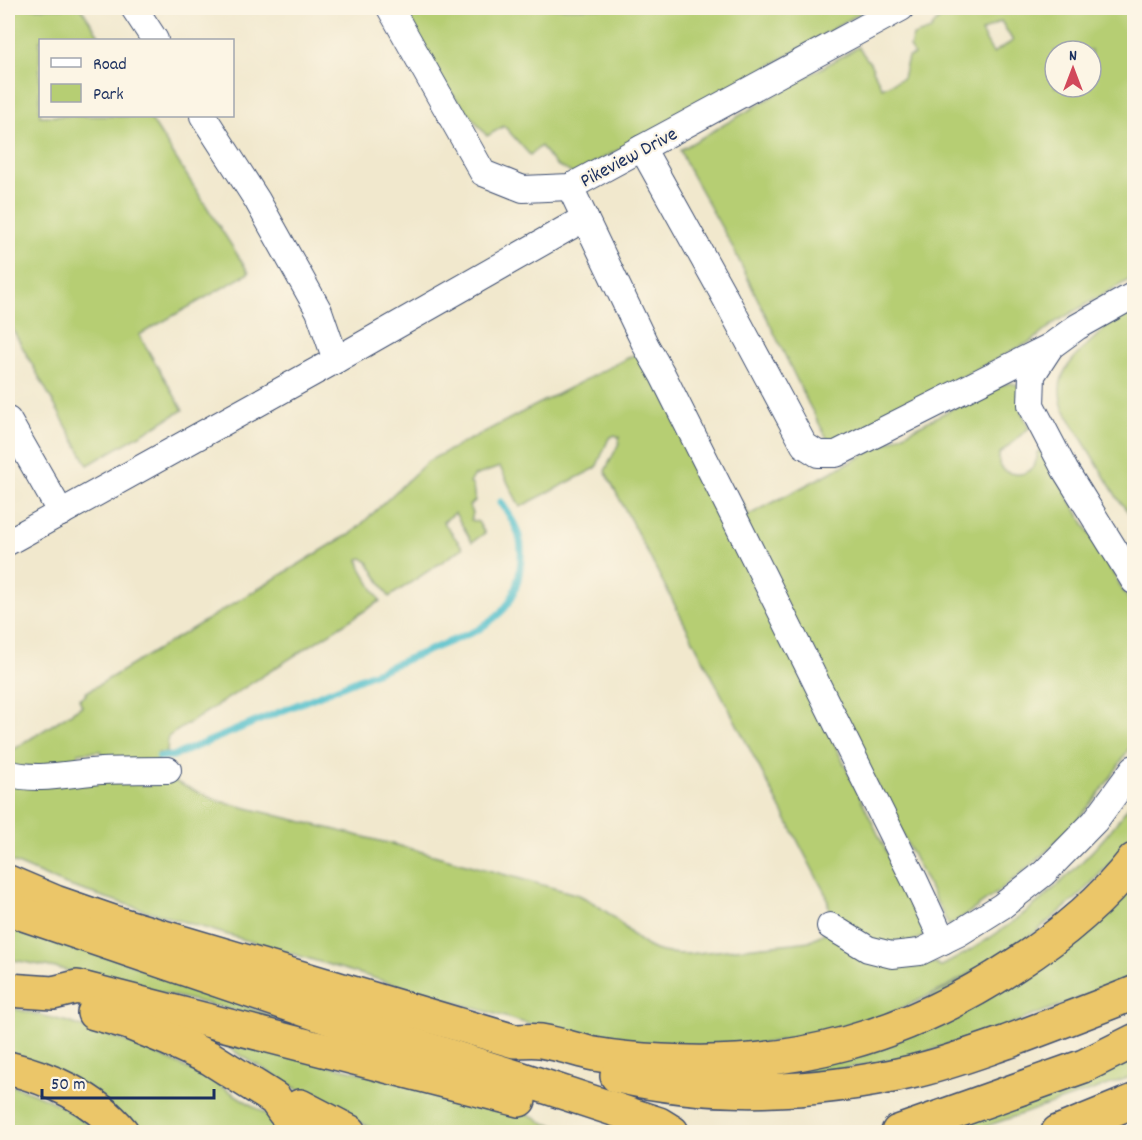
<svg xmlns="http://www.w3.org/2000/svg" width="1142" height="1140" viewBox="0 0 1142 1140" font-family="Dekko,sans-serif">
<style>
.green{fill:#b6ce73;stroke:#687e68;stroke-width:1.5;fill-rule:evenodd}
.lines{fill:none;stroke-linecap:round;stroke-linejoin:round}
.stream{stroke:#53c0cc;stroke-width:7}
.minor-casing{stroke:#3b4b6f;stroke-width:28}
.highway-casing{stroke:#3b4b6f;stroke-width:36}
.minor{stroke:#fff;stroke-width:26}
.highway{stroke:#ebc669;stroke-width:33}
.labels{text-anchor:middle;stroke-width:4.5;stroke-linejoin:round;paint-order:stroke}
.street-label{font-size:20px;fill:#1b2f5e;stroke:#fcf5e5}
</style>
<rect width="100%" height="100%" fill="#fcf5e5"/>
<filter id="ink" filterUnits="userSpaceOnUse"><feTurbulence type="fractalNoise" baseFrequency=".0167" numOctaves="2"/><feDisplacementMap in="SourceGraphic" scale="12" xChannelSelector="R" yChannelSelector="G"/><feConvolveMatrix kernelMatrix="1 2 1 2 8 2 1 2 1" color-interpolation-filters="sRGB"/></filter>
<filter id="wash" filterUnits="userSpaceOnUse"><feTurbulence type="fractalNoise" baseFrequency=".008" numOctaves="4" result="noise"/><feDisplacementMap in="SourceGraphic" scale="24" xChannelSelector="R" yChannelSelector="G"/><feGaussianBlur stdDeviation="1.35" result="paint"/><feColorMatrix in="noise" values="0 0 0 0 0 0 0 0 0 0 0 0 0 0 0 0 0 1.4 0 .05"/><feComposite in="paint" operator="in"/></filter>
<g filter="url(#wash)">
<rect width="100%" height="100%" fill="#f1e8cd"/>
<!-- green -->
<g class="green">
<polygon points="8,8 81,8 102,40 40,40 40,116 149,116 249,273 139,335 183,410 88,465 8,321"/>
<path d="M396 8H869L763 70 573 175C566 167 561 169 555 164 550 159 545 152 541 146L530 155 504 126 487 136 449 90Z"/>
<path d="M960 8H1134V277L1057 321 1032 341 849 435 835 442 828 440 808 403 732 246 687 166 680 150 858 47 870 63 882 88 903 78 908 57 914 55 910 47 913 36 931 30C934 19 950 13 960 8ZM1001 21 1013 41 993 53 981 32ZM1055 51H1091V87H1055Z"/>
<path d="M1134 310V309V518L1131 516 1118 499 1063 408C1053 378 1069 362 1089 343 1096 337 1103 330 1110 324 1118 319 1127 314 1134 310Z"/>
<polygon points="641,351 691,445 925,932 923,937 893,949 831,920 827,897 817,878 605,471 619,443 619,437 615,435 609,438 596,468 520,507 500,467 474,476 470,483 473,486 475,501 469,506 473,513 471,520 478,522 485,533 472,542 455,513 443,522 463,548 389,597 368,562 362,558 359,559 360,566 380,601 175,732 168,737 167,753 158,753 158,763 102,765 101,751 78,753 78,766 8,767 8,753 82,706 79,699 86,695 85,693 344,537 350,535 428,461"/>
<path d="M1010 383 1018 385 1022 412 1029 428 999 454C999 455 999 463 999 464 1004 475 1021 477 1030 470 1036 465 1037 459 1038 452L1041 450 1134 609V740C1089 821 1026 876 949 926L734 505 741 501 749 515 969 400 1002 385Z"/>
<path d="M163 775 184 786 219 801 408 848 579 895C594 902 606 911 618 921 630 932 640 944 655 950 666 954 677 954 688 954L794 943 809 941 826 932 912 964 937 963 940 967C1003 935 1059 889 1106 836 1116 824 1125 811 1134 799V836L1116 857 1079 896 1038 930 1000 956 941 990 880 1018 837 1031 747 1046 658 1048 552 1031 144 910 66 885 8 860V781Z"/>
<polygon points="1134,879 1134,977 988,1033 898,1060 822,1072 749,1076 820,1062"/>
<polygon points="8,919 289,1022 288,1023 61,969 8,959"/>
<polygon points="8,1007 68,1022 140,1046 210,1079 295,1132 137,1132 8,1052"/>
<polygon points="212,1038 464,1097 527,1114 537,1118 543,1123 580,1132 380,1132 334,1110 302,1092"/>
<polygon points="1134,1052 1134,1076 969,1132 935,1132"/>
<path d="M8 1084C45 1096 67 1107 98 1132H8Z"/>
</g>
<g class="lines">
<!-- stream -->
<path class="stream" d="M159 757 173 756 478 630C487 623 497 617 504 609 518 594 525 556 519 536 516 524 508 513 501 502"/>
</g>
</g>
<g filter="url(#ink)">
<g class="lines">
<defs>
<g id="minor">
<polyline points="134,8 155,40"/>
<polyline points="390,8 483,173 523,189 570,187 901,8"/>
<polyline points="642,148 721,290 804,445 818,454 836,454 1051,346"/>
<polyline points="570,187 646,346 662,374 729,507 914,879 943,941"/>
<polyline points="1134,295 1077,327 1051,346 1032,375 1031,405 1065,470 1134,581"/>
<polyline points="336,360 585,218"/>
<polyline points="8,420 61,513"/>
<polyline points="8,542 336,360 319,311 257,200 203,116"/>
<path d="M8 773C37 782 71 773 102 771 124 770 146 770 168 770"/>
<polyline points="830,926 868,949 892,955 920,952 959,933 1002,906 1044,873 1095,821 1134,768"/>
</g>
<g id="highway">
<path d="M8 882 55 902 113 922 514 1041C523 1041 532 1040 541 1041 559 1044 577 1050 594 1054 617 1058 639 1060 662 1061 793 1069 906 1037 1015 965 1060 936 1101 902 1134 860"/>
<polyline points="8,907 23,914 341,1022 516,1077 659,1124 672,1132"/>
<polyline points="8,990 53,993 77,987 519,1100"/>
<polyline points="94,1013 129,1023 168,1039 210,1058 275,1099 284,1112 317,1132"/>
<path d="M8 1068C50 1078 94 1098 122 1132"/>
<path d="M617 1076C712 1098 815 1094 911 1072 943 1065 975 1053 1007 1042 1049 1026 1092 1010 1134 993"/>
<polyline points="300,1106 350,1132"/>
<polyline points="898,1132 1084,1066 1134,1041"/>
<polyline points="1058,1132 1134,1101"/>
</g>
</defs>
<!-- minor casing -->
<use href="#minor" class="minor-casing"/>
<!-- highway casing -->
<use href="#highway" class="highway-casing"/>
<!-- minor -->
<use href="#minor" class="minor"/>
<!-- highway -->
<use href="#highway" class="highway"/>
</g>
</g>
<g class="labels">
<!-- street labels -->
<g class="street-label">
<text transform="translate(628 156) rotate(-28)" y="7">Pikeview Drive</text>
</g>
</g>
<!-- margin -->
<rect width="1142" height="1140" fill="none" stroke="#fcf5e5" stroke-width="30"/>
<!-- legend -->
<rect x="39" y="39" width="195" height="78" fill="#fcf5e5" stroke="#a2a6af" stroke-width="1.5"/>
<rect x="51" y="58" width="30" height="9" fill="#ffffff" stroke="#a2a6af" stroke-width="1.5"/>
<text x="93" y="69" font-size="18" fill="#1b2f5e">Road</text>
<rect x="51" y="84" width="30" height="18" fill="#b6ce73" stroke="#a2a6af" stroke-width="1.5"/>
<text x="93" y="99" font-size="18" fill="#1b2f5e">Park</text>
<!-- north arrow -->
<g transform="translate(1073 69)"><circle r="28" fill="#fcf5e5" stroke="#a2a6af" stroke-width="1.5"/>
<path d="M0-4.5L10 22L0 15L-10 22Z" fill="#d1495b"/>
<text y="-9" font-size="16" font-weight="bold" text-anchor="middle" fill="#1b2f5e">N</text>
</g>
<!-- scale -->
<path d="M42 1089v9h172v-9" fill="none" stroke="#1b2f5e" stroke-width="3"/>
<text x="51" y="1089" font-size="18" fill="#1b2f5e" stroke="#fcf5e5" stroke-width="4.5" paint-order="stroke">50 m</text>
</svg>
